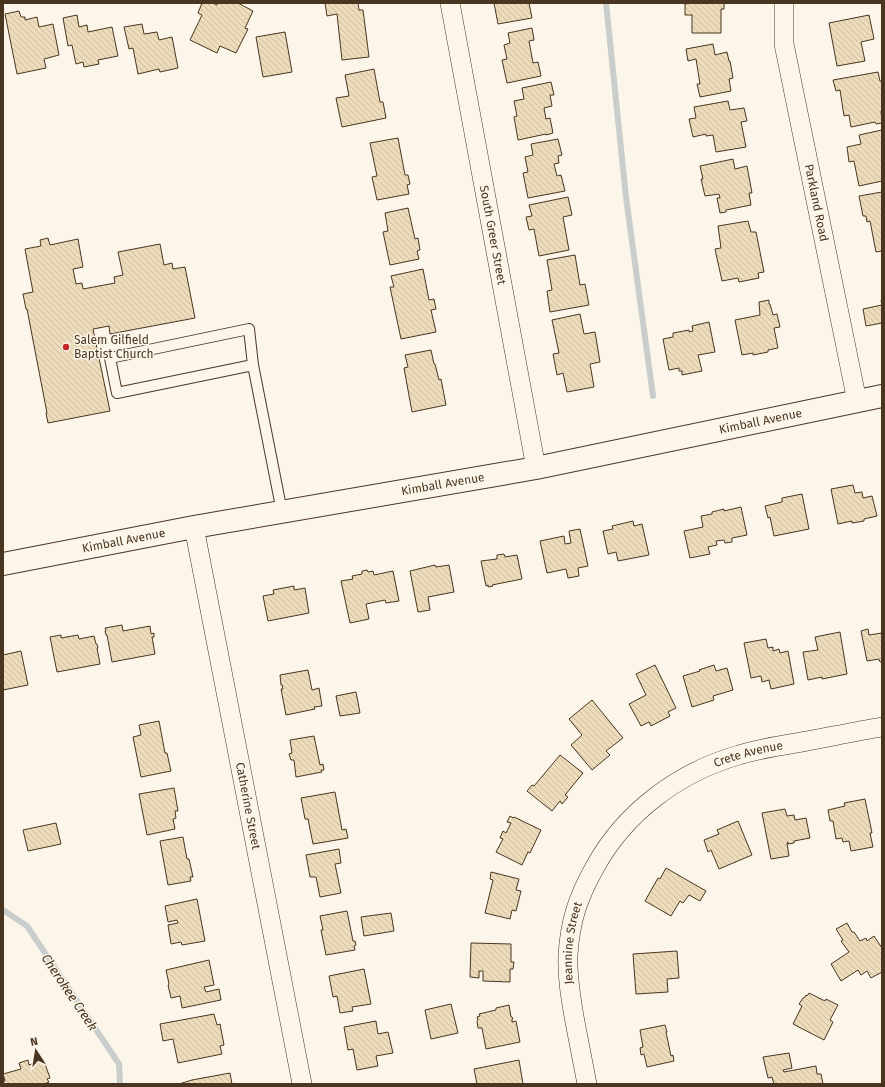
<svg xmlns="http://www.w3.org/2000/svg" width="885" height="1087" viewBox="0 0 885 1087" font-family="'Fira Sans',sans-serif">
<style>
.lines{fill:none;stroke-linecap:round;stroke-linejoin:round}
.stream{stroke:#c9cecd;stroke-width:6}
.building{fill:url(#building-back-hatch);stroke:#4a3520}
.lane-casing{stroke:#4a3520;stroke-width:12}
.street-casing{stroke:#4a3520;stroke-width:20}
.secondary-casing{stroke:#4a3520;stroke-width:24}
.lane{stroke:#fbf6e9;stroke-width:10}
.street{stroke:#fbf6e9;stroke-width:19}
.secondary{stroke:#fbf6e9;stroke-width:22}
.poi-dot{fill:#c62828;stroke:#fbf6e9;stroke-width:1.5}
.labels{text-anchor:middle;stroke-width:3;stroke-linejoin:round;paint-order:stroke}
.street-label{font-size:12px;fill:#4a3520;stroke:#fbf6e9}
.poi-label{font-size:12px;fill:#4a3520;stroke:#fbf6e9;text-anchor:start}
.water-label{font-size:13px;font-style:italic;fill:#4a3520;stroke:#fbf6e9}
</style>
<defs>
<pattern id="building-back-hatch" width="6" height="6" patternUnits="userSpaceOnUse"><rect width="6" height="6" fill="#ecdcbc"/><path d="M-1 5l2 2M0 0l6 6M5-1l2 2" fill="none" stroke="#ccbda1"/></pattern>
</defs>
<rect width="100%" height="100%" fill="#fbf6e9"/>
<g class="lines">
<!-- stream -->
<g class="stream">
<polyline points="606,3 626,197 653,396"/>
<polyline points="3,910 27,926 119,1064 120,1084"/>
</g>
</g>
<!-- building -->
<g class="building">
<polygon points="202,3 213,3 217,5 217,3 238,3 253,11 245,28 248,29 236,53 220,46 217,53 190,40 202,15 198,13"/>
<polygon points="325,3 358,3 359,10 363,10 369,57 342,60 337,14 327,16"/>
<polygon points="494,3 529,3 532,18 498,24"/>
<polygon points="692,3 724,3 724,9 721,9 721,33 692,33 692,15 685,15 685,4"/>
<polygon points="19,11 21,17 25,17 25,20 37,17 39,27 53,24 59,55 44,59 46,68 17,74 5,14"/>
<polygon points="77,15 79,27 87,25 88,32 112,27 118,56 98,60 99,64 84,67 83,62 76,64 72,45 68,46 63,18"/>
<polygon points="869,15 874,39 861,42 865,61 837,66 829,23"/>
<polygon points="142,24 144,34 157,32 159,40 172,37 178,68 160,72 159,69 138,74 133,48 129,49 124,27"/>
<polygon points="532,28 534,40 529,41 533,63 538,62 541,76 507,83 502,60 507,59 504,45 510,43 508,33"/>
<polygon points="285,32 292,72 263,77 256,37"/>
<polygon points="713,44 715,55 727,52 729,61 730,61 733,78 729,79 731,91 700,97 697,84 700,84 696,59 688,61 686,49"/>
<polygon points="374,69 380,102 383,102 386,118 342,127 336,98 349,96 345,75"/>
<polygon points="878,72 880,81 882,81 882,111 881,111 882,123 876,124 875,122 851,127 849,115 844,116 840,90 836,91 833,80"/>
<polygon points="551,82 554,95 550,95 552,106 544,108 546,119 550,118 553,133 546,135 546,134 518,140 514,117 517,116 514,101 524,99 522,88"/>
<polygon points="728,101 730,110 744,108 747,121 741,122 746,147 716,152 713,135 706,136 706,134 693,137 689,119 696,118 694,107"/>
<polygon points="882,130 882,181 859,186 854,161 849,162 847,147 861,144 859,135"/>
<polygon points="398,138 405,175 408,175 410,184 407,185 409,194 377,200 372,177 377,176 370,143"/>
<polygon points="558,139 562,155 558,156 559,163 554,164 557,176 561,175 565,191 528,198 523,173 528,172 525,157 533,155 531,144"/>
<polygon points="733,159 735,169 747,166 752,193 749,193 751,205 726,210 726,212 720,213 717,198 720,198 719,194 705,196 701,179 703,179 700,166"/>
<polygon points="882,192 882,251 876,252 870,221 867,222 866,216 863,216 859,196"/>
<polygon points="568,197 572,215 563,217 569,250 539,256 534,229 529,230 526,217 532,216 529,205"/>
<polygon points="408,208 415,239 418,238 420,250 417,251 419,259 390,265 383,232 388,231 385,213"/>
<polygon points="748,221 751,232 756,232 764,272 758,273 759,278 739,282 738,278 722,281 715,249 721,248 718,226"/>
<polygon points="48,238 50,245 78,239 83,267 73,269 76,284 82,283 83,289 115,283 114,277 123,275 118,252 160,244 164,265 172,263 173,269 185,267 195,318 110,334 109,326 93,329 110,411 48,423 46,413 47,413 27,309 26,309 23,294 33,292 25,249 41,246 40,240"/>
<polygon points="575,255 580,285 585,284 589,305 550,312 547,291 552,290 547,260"/>
<polygon points="423,269 429,300 434,299 436,309 431,310 436,332 401,339 390,287 394,287 391,276"/>
<polygon points="882,299 882,323 866,326 863,309 882,305 881,300"/>
<polygon points="769,300 769,304 770,304 773,315 777,314 780,327 774,328 778,348 768,350 768,352 753,355 753,353 742,355 735,320 760,315 759,302"/>
<polygon points="580,314 584,334 595,332 600,362 590,364 594,387 567,392 563,373 557,375 553,354 559,353 552,320"/>
<polygon points="709,322 715,352 698,355 702,371 682,375 682,371 679,371 679,368 669,370 663,339 673,337 673,333 689,330 689,332 693,331 692,326"/>
<polygon points="431,350 434,364 435,364 439,380 441,379 446,405 412,412 404,368 408,367 405,355"/>
<polygon points="853,485 855,493 862,492 863,498 872,496 877,516 864,519 864,521 852,523 852,521 838,524 831,489"/>
<polygon points="802,494 809,529 774,536 770,517 768,518 765,506 782,502 782,498"/>
<polygon points="741,507 747,535 732,538 732,542 725,543 724,540 716,541 717,545 708,547 710,554 690,558 684,531 703,527 701,516 712,514 712,512 724,509 724,511"/>
<polygon points="633,521 634,526 642,524 649,555 618,561 616,552 608,554 603,531 613,529 612,526"/>
<polygon points="580,529 588,566 578,568 579,576 568,578 566,569 547,573 540,541 564,536 565,544 571,543 569,531"/>
<polygon points="504,554 505,557 517,555 522,579 492,585 493,586 488,587 488,585 486,586 481,561 497,559 497,555"/>
<polygon points="435,565 436,567 449,565 454,592 428,597 430,610 418,612 410,571"/>
<polygon points="367,570 368,572 373,571 374,575 393,571 399,601 386,603 385,600 366,604 369,619 350,623 341,581 353,579 352,576 362,574 362,571"/>
<polygon points="294,586 294,590 305,588 309,613 268,621 263,596 274,594 273,590"/>
<polygon points="122,625 123,631 150,626 151,634 154,633 154,637 152,637 155,654 112,662 107,635 106,635 105,631 106,631 105,628"/>
<polygon points="868,629 869,635 882,633 882,662 880,662 879,659 867,661 861,631"/>
<polygon points="840,632 847,674 822,679 822,677 808,680 803,652 818,650 815,637"/>
<polygon points="61,635 61,638 78,635 79,639 94,636 96,644 97,644 98,648 97,648 100,664 57,672 50,637"/>
<polygon points="766,639 768,648 773,647 773,651 779,649 780,653 788,651 794,684 771,689 769,680 762,682 761,676 751,678 744,643"/>
<polygon points="21,651 28,685 3,690 3,655"/>
<polygon points="655,665 676,708 668,712 670,716 651,726 649,722 641,726 629,704 646,695 636,674"/>
<polygon points="714,665 716,671 727,668 733,690 713,696 714,700 692,707 683,676 700,671 699,670"/>
<polygon points="308,670 312,690 319,688 322,706 314,707 315,709 286,715 281,689 283,689 282,685 281,685 280,675"/>
<polygon points="356,692 360,713 340,716 336,696"/>
<polygon points="592,700 623,738 606,751 610,755 592,770 571,745 582,735 569,719"/>
<polygon points="159,721 165,753 167,753 171,771 141,777 133,737 141,735 139,725"/>
<polygon points="314,736 320,765 323,764 324,770 321,770 322,772 296,777 294,760 291,760 289,754 292,753 290,740"/>
<polygon points="560,755 583,773 565,795 568,797 562,804 560,801 552,811 527,791 532,785 534,786"/>
<polygon points="174,788 178,811 175,811 176,818 173,819 175,829 147,835 139,794"/>
<polygon points="335,792 342,830 346,829 348,838 313,844 308,819 305,819 301,798"/>
<polygon points="865,799 872,833 870,833 873,847 851,851 849,841 843,842 842,838 836,839 833,821 830,821 828,810 845,806 844,803"/>
<polygon points="785,809 787,816 794,815 795,820 806,818 810,838 794,841 794,843 788,844 788,842 787,843 789,856 771,859 762,813"/>
<polygon points="510,816 513,818 514,817 541,830 530,853 528,852 522,865 496,852 503,839 500,838 503,831 506,833 511,823 507,822"/>
<polygon points="738,821 752,855 719,869 711,850 708,852 704,840 719,834 717,830"/>
<polygon points="56,823 61,844 28,851 23,830"/>
<polygon points="183,837 187,859 189,859 193,877 190,877 191,881 168,885 160,841"/>
<polygon points="339,849 341,863 335,864 341,893 320,897 316,877 310,877 306,855"/>
<polygon points="666,868 706,891 700,901 689,895 683,903 680,901 671,916 645,901 658,878 660,879"/>
<polygon points="491,872 519,879 516,890 521,891 516,911 512,910 510,919 485,913 493,880 490,879"/>
<polygon points="197,899 205,941 182,945 181,942 171,944 168,925 178,923 177,920 168,922 165,906"/>
<polygon points="347,911 353,941 355,941 356,945 354,946 355,950 326,955 321,930 323,930 320,916"/>
<polygon points="391,913 394,931 364,936 361,917"/>
<polygon points="847,923 852,932 854,932 860,941 866,938 867,941 874,936 882,948 882,972 871,978 867,971 861,975 858,970 841,981 831,964 849,952 841,941 843,940 836,929"/>
<polygon points="471,943 511,944 511,962 514,962 513,969 510,969 510,982 483,981 483,971 479,971 479,978 470,977"/>
<polygon points="677,951 679,978 667,979 668,992 636,994 633,954"/>
<polygon points="209,960 214,985 204,987 206,992 219,989 221,1000 182,1008 180,996 171,998 168,985 169,984 166,970"/>
<polygon points="364,969 371,1004 352,1007 353,1011 340,1013 337,996 333,997 329,976"/>
<polygon points="809,993 825,1001 826,999 838,1005 830,1020 833,1022 824,1040 793,1024 802,1006 799,1004 803,998 804,998 806,995 807,996"/>
<polygon points="451,1004 458,1033 431,1039 425,1010"/>
<polygon points="509,1005 511,1017 512,1017 513,1019 512,1019 512,1022 516,1021 520,1042 486,1049 482,1028 478,1028 477,1021 478,1020 477,1017 480,1016 479,1014 496,1010 496,1008"/>
<polygon points="214,1014 217,1025 220,1024 224,1045 220,1046 222,1054 178,1063 173,1039 163,1041 160,1024"/>
<polygon points="376,1021 378,1034 388,1032 393,1053 376,1056 378,1066 357,1070 353,1049 348,1050 344,1027"/>
<polygon points="665,1025 667,1032 666,1032 671,1056 673,1055 674,1061 647,1067 644,1054 641,1055 640,1048 643,1047 640,1030"/>
<polygon points="789,1053 792,1068 783,1070 784,1072 816,1066 817,1074 821,1074 823,1084 774,1084 772,1077 768,1078 763,1057"/>
<polygon points="28,1060 29,1065 32,1064 32,1063 36,1061 36,1063 44,1061 50,1078 47,1079 49,1082 44,1084 3,1084 3,1082 5,1081 3,1074 21,1069 19,1063"/>
<polygon points="519,1060 523,1084 477,1084 474,1069"/>
<polygon points="230,1073 232,1084 179,1084 192,1080"/>
</g>
<g class="lines">
<defs>
<polyline id="lane" points="253,365 249,329 110,358 117,393 253,365 282,512"/>
<g id="street">
<path id="s1" d="M450 3 536 468"/>
<path id="s2" d="M784 3V44L857 401"/>
<path id="s3" d="M194 527 302 1084"/>
<path id="s4" d="M587 1084C583 1063 579 1042 575 1022 571 1000 567 977 568 955 570 921 578 897 595 867 625 812 679 772 739 755 758 749 777 746 796 743 824 738 853 732 882 727"/>
</g>
<g id="secondary">
<path id="s5" d="M3 564 194 527 536 468 882 396"/>
</g>
</defs>
<!-- lane casing -->
<use href="#lane" class="lane-casing"/>
<!-- street casing -->
<use href="#street" class="street-casing"/>
<!-- secondary casing -->
<use href="#secondary" class="secondary-casing"/>
<!-- lane -->
<use href="#lane" class="lane"/>
<!-- street -->
<use href="#street" class="street"/>
<!-- secondary -->
<use href="#secondary" class="secondary"/>
</g>
<!-- markers -->
<circle class="poi-dot" cx="66" cy="347" r="4"/>
<g class="labels">
<!-- street labels -->
<g class="street-label">
<text dy="4" stroke="none"><textPath href="#s2" startOffset="203">Parkland Road</textPath></text>
<text dy="4" stroke="none"><textPath href="#s1" startOffset="236">South Greer Street</textPath></text>
<text dy="4" stroke="none"><textPath href="#s5" startOffset="771">Kimball Avenue</textPath></text>
<text dy="4" stroke="none"><textPath href="#s5" startOffset="447">Kimball Avenue</textPath></text>
<text dy="4" stroke="none"><textPath href="#s5" startOffset="123">Kimball Avenue</textPath></text>
<text dy="4" stroke="none"><textPath href="#s4" startOffset="420">Crete Avenue</textPath></text>
<text dy="4" stroke="none"><textPath href="#s3" startOffset="284">Catherine Street</textPath></text>
<text dy="4" stroke="none"><textPath href="#s4" startOffset="143">Jeannine Street</textPath></text>
</g>
<!-- poi labels -->
<g class="poi-label">
<text x="74" y="344">Salem Gilfield<tspan x="74" dy="14">Baptist Church</tspan></text>
</g>
<!-- water labels -->
<g class="water-label">
<text transform="translate(70 992) rotate(56)" y="5">Cherokee Creek</text>
</g>
</g>
<!-- border -->
<rect width="885" height="1087" fill="none" stroke="#4a3520" stroke-width="8"/>
<!-- north arrow -->
<g transform="translate(36 1051) rotate(348)" stroke="#fbf6e9" stroke-width="3" paint-order="stroke">
<path d="M0-3L7 15L0 10L-7 15Z" fill="#4a3520"/>
<text y="-6" font-size="11" font-weight="bold" text-anchor="middle" fill="#4a3520">N</text>
</g>
</svg>
